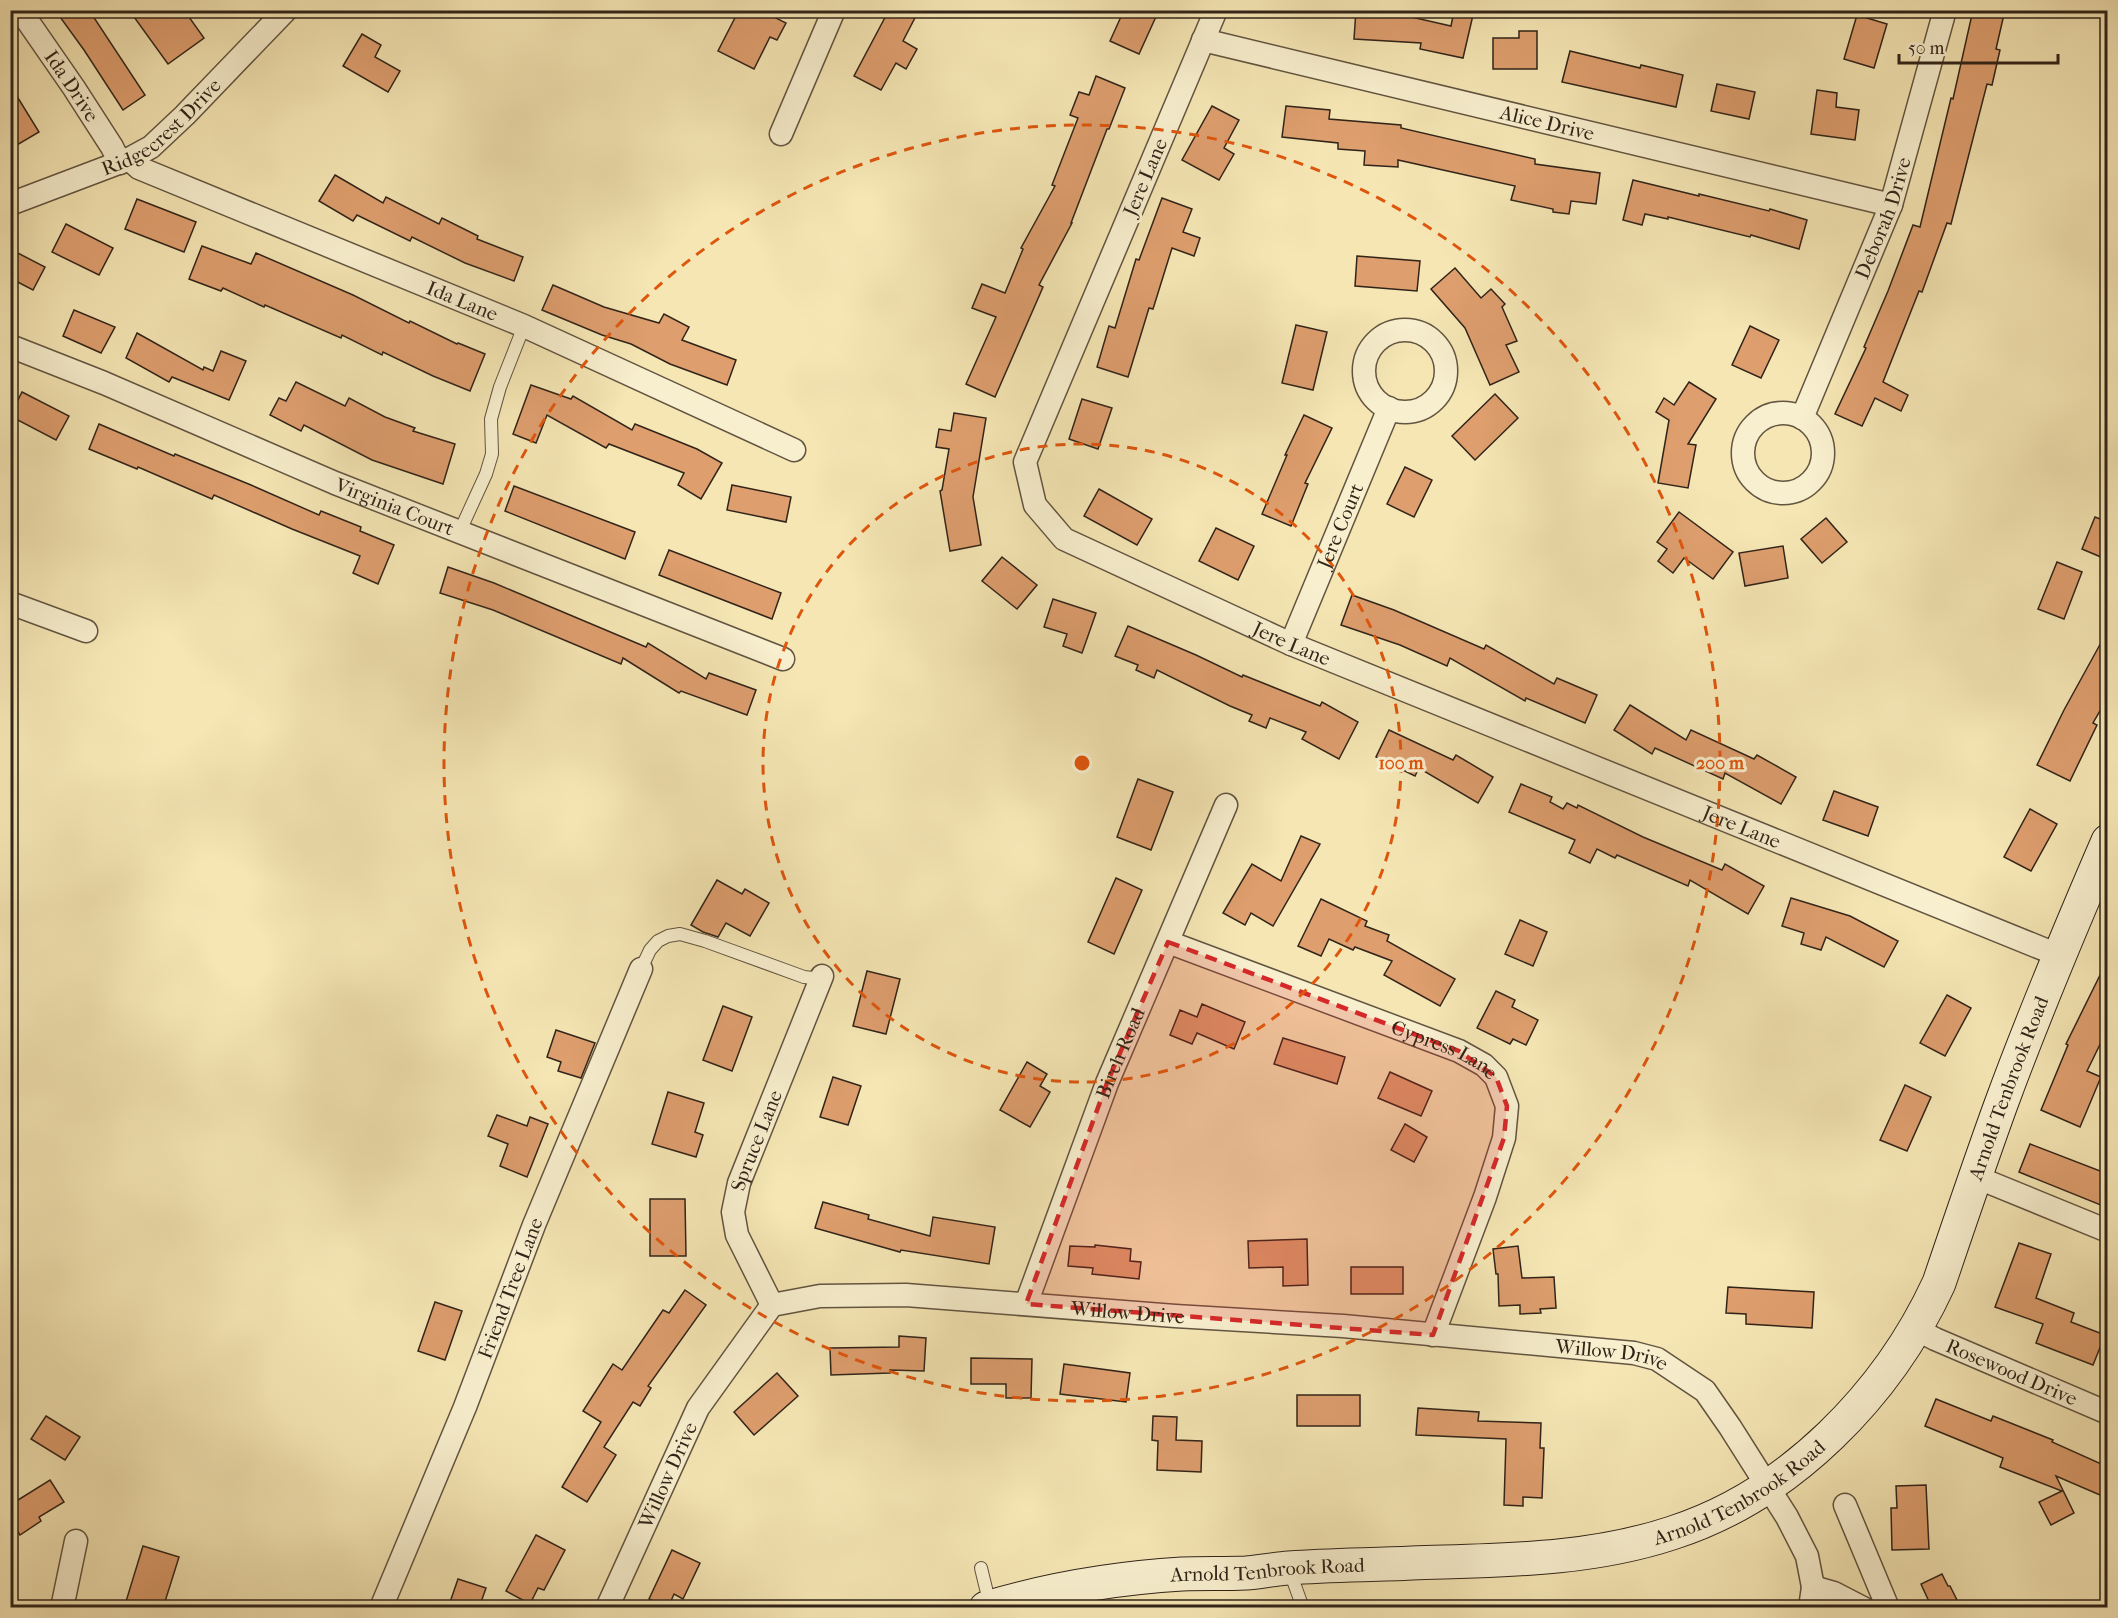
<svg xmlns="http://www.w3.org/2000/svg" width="2118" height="1618" viewBox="0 0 2118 1618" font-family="'IM FELL French Canon',serif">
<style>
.building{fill:#de9e6e;stroke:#312419;stroke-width:1.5}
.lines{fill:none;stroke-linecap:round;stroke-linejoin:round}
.lane-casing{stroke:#625440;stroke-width:14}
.street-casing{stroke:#625440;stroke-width:25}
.secondary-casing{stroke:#312419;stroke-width:35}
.lane{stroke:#f8efce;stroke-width:12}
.street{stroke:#f8efce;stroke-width:22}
.secondary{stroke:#f8efce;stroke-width:33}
.marked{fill:#d62828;fill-opacity:0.2;stroke:#d62828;stroke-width:4.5;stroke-dasharray:12 8;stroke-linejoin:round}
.ring{fill:none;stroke:#df560d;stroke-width:3;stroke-dasharray:10 8}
.labels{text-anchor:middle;stroke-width:6;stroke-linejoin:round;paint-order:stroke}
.street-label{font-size:20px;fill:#312419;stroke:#f8efce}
.centre{fill:#df560d;stroke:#f8efce;stroke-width:3}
.ring-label{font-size:18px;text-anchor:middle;font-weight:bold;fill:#df560d;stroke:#f8efce;stroke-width:6;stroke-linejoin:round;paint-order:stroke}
</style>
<rect width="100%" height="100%" fill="#f5e6b4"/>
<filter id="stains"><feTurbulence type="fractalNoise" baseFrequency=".00333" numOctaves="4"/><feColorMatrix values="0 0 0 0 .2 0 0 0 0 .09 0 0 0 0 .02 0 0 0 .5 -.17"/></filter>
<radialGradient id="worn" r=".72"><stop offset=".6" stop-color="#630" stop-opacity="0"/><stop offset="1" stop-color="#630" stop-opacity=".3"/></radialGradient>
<!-- building -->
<g class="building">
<polygon points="55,10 89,10 145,95 123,110 84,50"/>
<polygon points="129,10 184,10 204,38 168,64"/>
<polygon points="739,10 760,10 786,23 777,40 770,37 754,69 718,51"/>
<polygon points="889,10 919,10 903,41 917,49 906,69 896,63 881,90 854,76"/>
<polygon points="1124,10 1159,10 1139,54 1110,41"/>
<polygon points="1356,10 1398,12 1398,14 1451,26 1454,11 1473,15 1463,58 1420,49 1421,43 1354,39"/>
<polygon points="1973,10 2005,10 1996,49 2000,50 1992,85 1987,84 1951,224 1947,223 1922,292 1919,291 1883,382 1908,395 1901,411 1875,398 1862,426 1835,414 1866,348 1864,347 1888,291 1913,225 1920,227 1951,98 1953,99"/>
<polygon points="1857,15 1887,24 1874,68 1844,59"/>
<polygon points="1519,31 1537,31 1537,69 1493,69 1493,38 1519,38"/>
<polygon points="362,34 381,45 375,57 400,71 388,92 343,66"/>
<polygon points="1570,51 1640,68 1641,65 1683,75 1676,107 1562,82"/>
<polygon points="1096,76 1125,88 1109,129 1107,129 1071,223 1072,223 1039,285 1043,287 995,397 966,384 996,317 972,308 982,284 1005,293 1023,249 1021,248 1055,186 1052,185 1078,118 1070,115 1079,92 1089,95"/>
<polygon points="1717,84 1755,92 1749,119 1711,111"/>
<polygon points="10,85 39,132 17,145 10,133"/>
<polygon points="1817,90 1837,93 1836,107 1859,110 1855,140 1811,134"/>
<polygon points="1212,106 1239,120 1224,148 1234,154 1219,180 1182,160"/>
<polygon points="1286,106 1330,110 1329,119 1401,125 1401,128 1535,159 1535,164 1600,173 1596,204 1571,201 1569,214 1553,212 1553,209 1511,200 1515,186 1398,160 1398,167 1364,165 1365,151 1338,149 1338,143 1282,137"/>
<polygon points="335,175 383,203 386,197 439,224 442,218 478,236 477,239 523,257 514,281 465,263 412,237 410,241 357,215 353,221 319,201"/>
<polygon points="1633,180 1699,196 1699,194 1769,211 1770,209 1807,220 1799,249 1751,235 1750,237 1668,217 1668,219 1645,214 1642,225 1623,220"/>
<polygon points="1162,198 1192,209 1183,232 1200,238 1194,256 1172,248 1153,309 1149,308 1128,377 1097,367 1109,326 1115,328 1136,259 1139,260"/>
<polygon points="137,199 196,222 184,252 125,229"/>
<polygon points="66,224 113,248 99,275 52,252"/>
<polygon points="202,246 251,264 256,253 353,295 409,323 410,321 457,344 458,343 485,354 470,391 433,376 383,352 382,355 342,335 341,338 265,305 264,307 223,288 221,291 189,279"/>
<polygon points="10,249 45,267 33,290 10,278"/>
<polygon points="1357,256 1420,261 1417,291 1355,286"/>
<polygon points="1455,268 1481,298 1491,289 1505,304 1502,307 1517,341 1506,345 1519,372 1490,385 1465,328 1431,289"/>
<polygon points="553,285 604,307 659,323 664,314 689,327 682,340 736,360 727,385 670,364 631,344 602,335 542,310"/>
<polygon points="74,310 115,327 101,353 63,336"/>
<polygon points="1296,325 1327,332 1313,390 1282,383"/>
<polygon points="1750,326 1779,340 1761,378 1732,365"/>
<polygon points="137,333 203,370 204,367 213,371 221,351 246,361 229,400 172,377 169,382 126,358"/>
<polygon points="296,382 345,406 349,398 385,417 415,428 413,431 455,444 443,484 372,460 304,425 301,431 270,415 279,398 286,401"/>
<polygon points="1689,382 1716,399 1688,444 1696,445 1688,488 1658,483 1669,420 1656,412 1664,398 1674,405"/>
<polygon points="531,385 571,399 573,396 632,430 635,424 697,449 722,463 701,499 678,485 684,473 609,444 606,448 547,415 536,443 513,434"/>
<polygon points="22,392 69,416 56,440 10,416"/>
<polygon points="1495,394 1518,418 1475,460 1452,436"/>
<polygon points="1082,399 1112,408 1098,449 1069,439"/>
<polygon points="954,413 986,418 973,497 981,545 950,551 940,491 942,490 949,449 936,447 939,429 951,431"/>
<polygon points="1304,415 1332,428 1305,483 1308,484 1291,526 1262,514 1287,455 1285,455"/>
<polygon points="99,424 174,456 175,454 251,485 319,515 321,511 361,527 360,531 394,545 378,584 353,573 360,556 292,529 214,495 212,499 138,467 137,469 89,449"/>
<polygon points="1405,467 1432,480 1414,517 1387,504"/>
<polygon points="732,485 791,497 786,522 727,510"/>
<polygon points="514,486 635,532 625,559 505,511"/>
<polygon points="1099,489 1152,519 1137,545 1084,516"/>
<polygon points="1679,512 1733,552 1713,579 1684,558 1673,573 1658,561 1667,549 1657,542"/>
<polygon points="2095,517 2108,522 2108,560 2082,549"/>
<polygon points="1826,518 1847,542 1822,563 1801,539"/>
<polygon points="1216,528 1254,546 1238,580 1199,561"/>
<polygon points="1783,546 1788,578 1745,586 1739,553"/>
<polygon points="669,550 781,593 772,619 659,575"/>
<polygon points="1002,557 1037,585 1017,609 982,581"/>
<polygon points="2057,562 2082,572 2064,619 2038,609"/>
<polygon points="448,567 494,583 646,647 648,643 706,679 709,673 756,690 747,715 681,691 679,693 623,658 621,664 493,610 440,593"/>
<polygon points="1352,595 1394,610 1484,649 1486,645 1554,684 1557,678 1597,695 1585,723 1526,698 1525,701 1450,658 1447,666 1400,645 1341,625"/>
<polygon points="1053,599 1096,613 1082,653 1063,646 1067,634 1044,627"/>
<polygon points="1128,626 1196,655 1242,677 1243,675 1320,706 1322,702 1358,722 1339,759 1302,739 1306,732 1270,718 1266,728 1249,721 1252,715 1230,706 1157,670 1154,678 1136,670 1138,665 1115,656"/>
<polygon points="2108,630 2108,697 2093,723 2097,725 2070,781 2037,765 2064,710"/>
<polygon points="1630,705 1686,740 1691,730 1754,759 1757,755 1796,777 1781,804 1725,773 1723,779 1655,748 1652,754 1614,730"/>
<polygon points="1389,730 1453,760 1456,755 1493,777 1478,803 1419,768 1415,776 1376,757"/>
<polygon points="1138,779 1173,792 1151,850 1117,837"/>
<polygon points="1521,784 1552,797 1550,802 1563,809 1567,803 1577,808 1578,805 1643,837 1722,870 1725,864 1764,886 1748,914 1690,880 1688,886 1617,855 1615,858 1597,849 1590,863 1569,853 1575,840 1509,812"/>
<polygon points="1834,791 1878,807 1868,836 1823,820"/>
<polygon points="2030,809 2057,824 2031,871 2004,857"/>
<polygon points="1301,836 1320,844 1273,926 1251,913 1245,925 1223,913 1252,864 1281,881"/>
<polygon points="1116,878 1142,890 1114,954 1088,942"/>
<polygon points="717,880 742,894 745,889 769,903 750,936 726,923 718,937 703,932 691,925"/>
<polygon points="1791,898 1850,916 1898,941 1884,967 1826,937 1821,950 1801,944 1804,933 1782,926"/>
<polygon points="1321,899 1367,921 1365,926 1389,935 1387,941 1455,979 1440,1006 1384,975 1392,961 1355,947 1353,950 1329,939 1321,956 1298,946"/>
<polygon points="1520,920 1547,932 1533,966 1505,954"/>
<polygon points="2108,959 2108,1028 2087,1071 2101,1077 2080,1127 2041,1110 2068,1045 2066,1044"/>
<polygon points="867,971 900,979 886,1034 853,1026"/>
<polygon points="1496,991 1515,1000 1512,1007 1538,1020 1526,1045 1513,1039 1510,1044 1477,1028"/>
<polygon points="1947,995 1971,1008 1945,1056 1920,1043"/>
<polygon points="1202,1004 1245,1022 1234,1049 1197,1033 1192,1044 1170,1035 1180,1010 1197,1017"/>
<polygon points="723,1006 752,1017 732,1071 703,1060"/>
<polygon points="556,1030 595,1043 581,1078 558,1071 561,1062 547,1057"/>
<polygon points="1283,1038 1345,1057 1337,1084 1274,1064"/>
<polygon points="1027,1062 1047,1074 1040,1086 1050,1092 1030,1127 1000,1110"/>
<polygon points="1390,1072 1432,1091 1421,1116 1378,1098"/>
<polygon points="833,1077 861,1086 848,1125 820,1117"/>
<polygon points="1905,1085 1931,1097 1907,1151 1880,1140"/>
<polygon points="668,1092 704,1103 695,1132 703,1135 696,1157 652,1144"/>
<polygon points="497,1115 527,1126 530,1117 548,1124 527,1177 500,1166 508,1144 488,1136"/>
<polygon points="1405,1124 1427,1137 1414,1162 1391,1150"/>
<polygon points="2030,1144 2108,1174 2108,1208 2019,1172"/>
<polygon points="650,1199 685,1199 686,1256 650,1256"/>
<polygon points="823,1202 869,1215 868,1219 930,1236 933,1217 995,1227 989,1264 901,1250 900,1252 815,1228"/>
<polygon points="1307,1239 1308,1285 1283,1286 1283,1267 1249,1268 1248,1241"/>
<polygon points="2019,1243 2051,1254 2036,1298 2074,1313 2071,1322 2105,1335 2093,1365 2036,1343 2043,1324 1995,1307"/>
<polygon points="1095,1245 1131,1249 1130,1261 1141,1262 1139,1279 1092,1274 1093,1268 1068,1266 1070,1246 1095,1247"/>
<polygon points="1518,1246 1522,1278 1554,1277 1556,1308 1540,1309 1541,1313 1520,1314 1520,1305 1499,1306 1498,1274 1496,1274 1493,1249"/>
<rect x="1351" y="1267" width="52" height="27"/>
<polygon points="1728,1287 1814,1292 1812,1328 1746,1324 1746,1314 1726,1313"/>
<polygon points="685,1290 706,1305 648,1386 651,1388 640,1406 633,1402 604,1447 616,1455 587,1502 562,1487 601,1422 583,1411 613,1364 622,1370 663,1310 669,1313"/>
<polygon points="435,1302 462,1311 445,1360 418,1351"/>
<polygon points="899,1336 926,1338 924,1371 890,1370 890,1373 831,1375 830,1348 899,1347"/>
<polygon points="971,1358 1032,1359 1031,1398 1006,1398 1006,1384 971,1384"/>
<polygon points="1064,1364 1130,1373 1126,1402 1060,1394"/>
<polygon points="777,1373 798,1396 754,1435 734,1412"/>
<rect x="1297" y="1395" width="63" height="31"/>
<polygon points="1936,1399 1991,1421 1993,1416 2053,1440 2052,1442 2108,1467 2108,1477 2100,1495 2056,1476 2074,1513 2051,1525 2039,1502 2062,1491 2000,1467 2003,1458 1925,1426"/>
<polygon points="1418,1408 1479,1412 1478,1421 1541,1423 1540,1448 1544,1448 1542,1498 1523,1497 1523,1506 1504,1505 1506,1439 1416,1435"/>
<polygon points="46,1416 80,1437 65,1460 31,1439"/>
<polygon points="1153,1416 1177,1417 1176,1440 1202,1441 1201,1472 1157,1470 1158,1441 1152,1440"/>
<polygon points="50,1480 64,1502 39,1517 41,1521 20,1535 10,1520 10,1505"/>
<polygon points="1926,1485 1929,1549 1892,1550 1891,1508 1897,1508 1896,1486"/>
<polygon points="536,1535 565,1550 544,1590 538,1588 530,1604 506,1591"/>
<polygon points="143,1546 179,1557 163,1608 124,1608"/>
<polygon points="672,1550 700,1563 683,1599 674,1594 668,1608 649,1599"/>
<polygon points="1942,1574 1948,1586 1950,1586 1961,1608 1932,1608 1921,1584"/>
<polygon points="458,1579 486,1588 479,1608 448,1608"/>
</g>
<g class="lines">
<defs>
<g id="lane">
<polyline points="459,533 486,474 492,454 491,419 500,387 524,326"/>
<polyline points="641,969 650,950 658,941 668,936 680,934 705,941 804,977 813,978 822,976"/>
<polyline points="981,1568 990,1605"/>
<polyline points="1289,1569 1303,1608"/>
</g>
<g id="street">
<path id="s1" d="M20 10 74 88 112 147 120 163"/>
<path id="s2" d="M1216 10 1025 462 1035 505 1064 539 1291 644 2058 955"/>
<path id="s3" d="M1203 40 1891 205"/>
<polyline points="781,134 834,10"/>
<path id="s4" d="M129 159 139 168 524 326 794 450"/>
<path id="s5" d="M10 204 129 159 151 147 185 115 286 10"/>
<circle cx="1405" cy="371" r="41"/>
<path id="s6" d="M10 346 104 383 335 483 783 659"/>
<circle cx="1783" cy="453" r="40"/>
<path id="s7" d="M1802 418 1891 205 1945 10"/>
<polyline points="10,603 86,631"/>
<path id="s8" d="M1291 644 1389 408"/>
<path id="s9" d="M1168 942 1459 1051 1484 1065 1496 1077 1507 1106 1504 1138 1485 1197 1433 1335"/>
<polyline points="1976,1177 2108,1231"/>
<path id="s10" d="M1026 1304 1107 1083 1226 805"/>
<path id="s11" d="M772 1305 737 1235 733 1212 739 1183 822 976"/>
<path id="s12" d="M1916 1329 1935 1339 2108 1413"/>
<polyline points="1845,1505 1888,1608"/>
<polyline points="1813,1587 1834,1593 1863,1608"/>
<polyline points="62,1608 76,1541"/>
<path id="s13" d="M381 1608 465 1407 534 1225 641 969"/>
<path id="s14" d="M607 1608 698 1408 772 1305 820 1296 906 1295 1175 1316 1343 1326 1634 1353 1657 1359 1705 1391 1730 1427 1787 1517 1807 1556 1813 1587 1810 1608"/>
</g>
<g id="secondary">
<path id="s15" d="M986 1608C1050 1589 1116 1578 1182 1574 1203 1573 1224 1574 1246 1573 1260 1572 1274 1569 1289 1568 1330 1565 1371 1565 1412 1563 1500 1560 1587 1561 1672 1533 1790 1495 1888 1394 1939 1283 1959 1224 1979 1165 2000 1107 2033 1017 2070 929 2108 841"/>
</g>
</defs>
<!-- lane casing -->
<use href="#lane" class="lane-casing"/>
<!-- street casing -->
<use href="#street" class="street-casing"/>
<!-- secondary casing -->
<use href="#secondary" class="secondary-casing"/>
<!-- lane -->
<use href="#lane" class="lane"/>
<!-- street -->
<use href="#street" class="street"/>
<!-- secondary -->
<use href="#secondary" class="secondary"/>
</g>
<!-- marked area -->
<path class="marked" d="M1168 942 1459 1051 1496 1077 1507 1106 1504 1138 1433 1335 1026 1304 1107 1083Z"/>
<!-- distance rings -->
<g class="ring">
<circle cx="1082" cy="763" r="319"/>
<circle cx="1082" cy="763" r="638"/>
</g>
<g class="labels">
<!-- street labels -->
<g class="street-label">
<text dy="7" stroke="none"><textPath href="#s1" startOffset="92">Ida Drive</textPath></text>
<text dy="7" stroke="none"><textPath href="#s3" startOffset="354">Alice Drive</textPath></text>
<text dy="7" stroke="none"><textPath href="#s5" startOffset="172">Ridgecrest Drive</textPath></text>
<text transform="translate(1145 177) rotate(-67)" y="7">Jere Lane</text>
<text dy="7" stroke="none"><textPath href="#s7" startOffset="216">Deborah Drive</textPath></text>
<text dy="7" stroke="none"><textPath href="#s4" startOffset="363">Ida Lane</textPath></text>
<text dy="7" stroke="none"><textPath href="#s6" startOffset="417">Virginia Court</textPath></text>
<text dy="7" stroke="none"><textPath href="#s8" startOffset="128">Jere Court</textPath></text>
<text dy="7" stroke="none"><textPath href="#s2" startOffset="830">Jere Lane</textPath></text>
<text dy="7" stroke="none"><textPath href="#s2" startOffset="1316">Jere Lane</textPath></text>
<text dy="7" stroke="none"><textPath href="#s10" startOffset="268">Birch Road</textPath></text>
<text dy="7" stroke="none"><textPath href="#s9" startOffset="297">Cypress Lane</textPath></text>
<text dy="7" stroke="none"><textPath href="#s15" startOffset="1275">Arnold Tenbrook Road</textPath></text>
<text dy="7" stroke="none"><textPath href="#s11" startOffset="177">Spruce Lane</textPath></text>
<text dy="7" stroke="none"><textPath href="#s13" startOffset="345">Friend Tree Lane</textPath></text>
<text dy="7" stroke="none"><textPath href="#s14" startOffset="704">Willow Drive</textPath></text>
<text dy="7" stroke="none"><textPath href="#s14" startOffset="1190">Willow Drive</textPath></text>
<text dy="7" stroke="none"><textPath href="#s12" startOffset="105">Rosewood Drive</textPath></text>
<text dy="7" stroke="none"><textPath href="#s14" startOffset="146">Willow Drive</textPath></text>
<text dy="7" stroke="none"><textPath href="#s15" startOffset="771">Arnold Tenbrook Road</textPath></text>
<text dy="7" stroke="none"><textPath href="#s15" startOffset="285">Arnold Tenbrook Road</textPath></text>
</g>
</g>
<circle cx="1082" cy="763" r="9" class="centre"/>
<g class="ring-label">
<text x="1401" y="769">100 m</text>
<text x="1720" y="769">200 m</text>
</g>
<!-- margin -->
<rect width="2118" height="1618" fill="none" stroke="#f5e6b4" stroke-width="36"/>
<rect x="12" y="12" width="2094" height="1594" fill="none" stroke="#312419" stroke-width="3"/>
<rect x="18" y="18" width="2082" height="1582" fill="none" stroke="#312419" stroke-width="1.5"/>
<!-- scale -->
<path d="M1899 54v9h159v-9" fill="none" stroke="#312419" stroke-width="3"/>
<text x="1908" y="54" font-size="18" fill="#312419" stroke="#f8efce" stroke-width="4.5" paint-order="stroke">50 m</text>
<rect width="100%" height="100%" filter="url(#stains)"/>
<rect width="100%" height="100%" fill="url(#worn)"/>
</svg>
